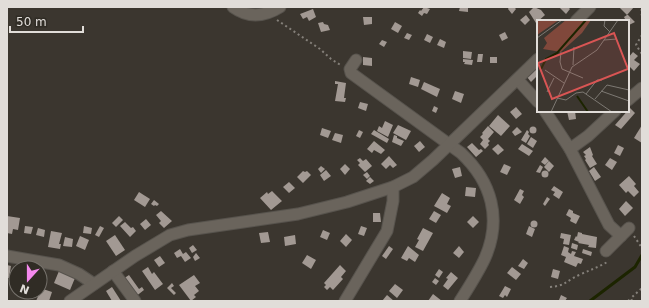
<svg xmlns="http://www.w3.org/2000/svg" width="649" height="308" viewBox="0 0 649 308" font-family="'DejaVu Sans',sans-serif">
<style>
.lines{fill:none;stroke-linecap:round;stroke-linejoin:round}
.stream{stroke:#1c2400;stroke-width:3}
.building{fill:#a29993}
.minor-casing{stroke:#57534d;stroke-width:13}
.path{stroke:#85807a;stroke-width:2;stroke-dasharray:2 3;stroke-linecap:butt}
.minor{stroke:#6a645c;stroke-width:11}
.inset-river{fill:none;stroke:#1c2400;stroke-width:2}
.inset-road{fill:none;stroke:#7d7973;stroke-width:1}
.view{fill:#d95554;fill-opacity:0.15;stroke:#d95554;stroke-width:2}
.inset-edge{fill:none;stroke:#e1ddd9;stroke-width:2}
</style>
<rect width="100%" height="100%" fill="#3b362f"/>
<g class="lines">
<!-- stream -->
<polyline class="stream" points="590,301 635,267 642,255"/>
</g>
<!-- building -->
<g class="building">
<polygon points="424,7 430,9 427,14 424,13 422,16 418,13 420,10 421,11"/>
<polygon points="460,7 468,7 468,12 459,11"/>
<polygon points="509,7 514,7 516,9 512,14 508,9"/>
<polygon points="534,7 541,10 545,15 536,23 529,12"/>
<polygon points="559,7 568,7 570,9 566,14"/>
<polygon points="619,7 634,7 627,15"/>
<polygon points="313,9 316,17 309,21 307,17 303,19 300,14"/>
<polygon points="526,15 530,20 525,25 520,20"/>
<polygon points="627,15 628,15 635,22 629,25 628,21 626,21 624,17"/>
<polygon points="363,17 372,17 372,24 364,25"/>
<polygon points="323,22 324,24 328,25 330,30 321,32 318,23"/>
<polygon points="395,22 402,26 398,33 391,29"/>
<polygon points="505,32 508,38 502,41 499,35"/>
<polygon points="407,33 412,35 409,40 404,38"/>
<polygon points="427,34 433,37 430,43 424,40"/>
<polygon points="440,39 446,42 444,48 437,45"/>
<polygon points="382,40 387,42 384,47 379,44"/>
<polygon points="463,51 472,52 471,59 463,58"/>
<polygon points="633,52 638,56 634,60 640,64 634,71 628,65 628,58"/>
<polygon points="478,54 483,54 482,62 477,62"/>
<polygon points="363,57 372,58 372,66 363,65"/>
<rect x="490" y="57" width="7" height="6"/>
<polygon points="463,59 473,60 472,65 464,64 465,62 463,62"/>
<polygon points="535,69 538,72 538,75 531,82 527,77"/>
<polygon points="411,77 420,80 418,87 409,84"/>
<polygon points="335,81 346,83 344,98 346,98 345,102 335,101 338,84 335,84"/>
<polygon points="424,82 440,89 437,97 421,89"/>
<polygon points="455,91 464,94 461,103 452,99"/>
<polygon points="360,102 368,104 366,111 358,108"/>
<polygon points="434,106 438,108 436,113 432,111"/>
<polygon points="516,107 522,114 516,119 510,112"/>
<polygon points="630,108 635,113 621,129 615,125"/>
<polygon points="567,111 575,111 576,119 569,120"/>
<polygon points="498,115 510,126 501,136 489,126"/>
<polygon points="385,121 393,125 388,137 377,131 379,126 382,128"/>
<polygon points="398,125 411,131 406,140 393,133"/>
<polygon points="642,125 642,143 634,138"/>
<polygon points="488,126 494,132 488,139 490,141 488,143 489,145 485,149 480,144 483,140 480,137 483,134 482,133"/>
<circle cx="533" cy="130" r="3.5"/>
<polygon points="517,127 522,132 515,136 512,132"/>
<polygon points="322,128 331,131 328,138 320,135"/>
<polygon points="359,130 363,132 360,138 356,136"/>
<polygon points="374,130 389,139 387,143 371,134"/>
<polygon points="527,130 529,132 528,134 530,136 526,143 521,140"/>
<polygon points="335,133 343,135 341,143 332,140"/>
<polygon points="394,135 397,136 397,138 404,141 401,146 392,142"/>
<polygon points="531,137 537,141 533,148 527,144"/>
<polygon points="374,141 385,150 381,154 374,150 372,153 367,149"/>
<polygon points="420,141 425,147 419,152 414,146"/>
<polygon points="472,143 479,150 481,149 483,151 476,157 467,147"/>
<polygon points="498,144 504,150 498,155 492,149"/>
<polygon points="522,144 533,151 529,156 518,149"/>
<polygon points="618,145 624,148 620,156 614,153"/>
<polygon points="590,147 593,155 592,156 597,164 590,168 585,160 586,159 584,156 586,155 583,152"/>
<polygon points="389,156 397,165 393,168 390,165 386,169 381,164"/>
<polygon points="545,157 549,161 545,165 541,162"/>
<polygon points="360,158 363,161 366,159 372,166 365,172 358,165 360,163 357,160"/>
<polygon points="610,158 617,162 612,170 605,165"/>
<polygon points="549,161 554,166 549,172 544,167"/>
<polygon points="345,164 350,169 345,175 340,169"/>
<polygon points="504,164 511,167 507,175 500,172"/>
<polygon points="540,165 543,167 540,173 536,172"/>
<polygon points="321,166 325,169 321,173 318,169"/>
<polygon points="460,167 462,176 455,178 452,169"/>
<polygon points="594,167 601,177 595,181 589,171"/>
<polygon points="326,170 331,176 324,181 320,175"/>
<circle cx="545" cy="174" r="3.5"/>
<polygon points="303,171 305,172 307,171 311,175 303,183 297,177"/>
<polygon points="367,172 370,176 367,179 363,175"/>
<polygon points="629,176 636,184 634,186 639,192 634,197 628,191 626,193 619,185"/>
<polygon points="370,177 374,181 370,184 366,181"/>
<polygon points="289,182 295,188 289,193 283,187"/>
<polygon points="554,186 563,192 559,199 553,195 555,192 551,190"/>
<polygon points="466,187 476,188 475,197 465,196"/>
<polygon points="520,189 524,191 522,195 524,197 520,204 514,200"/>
<polygon points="272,191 282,201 271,210 260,198 267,192 268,194"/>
<polygon points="139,192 150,199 145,207 134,200"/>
<polygon points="442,193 450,198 447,204 451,206 447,213 434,206"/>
<polygon points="547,197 550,199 545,206 543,204"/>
<polygon points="154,200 159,204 157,206 155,205 154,206 151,204"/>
<polygon points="626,201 633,208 625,216 619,209"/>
<polygon points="569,209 573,211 573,213 580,216 576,224 570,221 571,218 566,215"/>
<polygon points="161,211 172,221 164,228 159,223 161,221 156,215"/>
<polygon points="434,211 441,215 436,223 429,219"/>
<polygon points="373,213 380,213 381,222 373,222"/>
<polygon points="7,216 20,218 18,230 13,229 12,234 7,233"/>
<polygon points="119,216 123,220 116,227 112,223"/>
<polygon points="473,216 479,222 473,228 467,222"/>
<polygon points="146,219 151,225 145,230 140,224"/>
<circle cx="534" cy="224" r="3.5"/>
<polygon points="125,222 131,228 133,227 136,231 130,237 120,226"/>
<polygon points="25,226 33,227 31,234 24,233"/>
<polygon points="84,226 92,228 91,234 83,233"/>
<polygon points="100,226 104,228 99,237 95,235"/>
<polygon points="361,226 367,228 364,236 358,234"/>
<polygon points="529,226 535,229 532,237 526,234"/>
<polygon points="38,228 45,230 44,237 36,235"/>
<polygon points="423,228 433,233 423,251 415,247 419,240 417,239"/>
<polygon points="323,230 330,233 327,240 320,237"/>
<polygon points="51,231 62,233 59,244 61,244 60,249 48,247"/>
<polygon points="268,232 270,242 261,243 259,233"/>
<polygon points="578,232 582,233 582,234 597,237 596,248 588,247 589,245 578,243 579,242 574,240 576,236 577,237"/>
<polygon points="561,233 571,235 569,245 563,244 564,239 560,238"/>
<polygon points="346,234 352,240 346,247 340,241"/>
<polygon points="115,235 125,250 116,256 106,241"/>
<polygon points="295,235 296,244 285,246 284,237"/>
<polygon points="80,236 89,240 85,250 76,246"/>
<polygon points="65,237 73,239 72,247 63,246"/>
<polygon points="572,243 578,245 577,250 571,248"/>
<polygon points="193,245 197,250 192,253 189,248"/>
<polygon points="389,246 393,249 386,259 382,256"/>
<polygon points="408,246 419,255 415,262 409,258 407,261 401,258"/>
<polygon points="459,246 464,252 459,258 453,253"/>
<polygon points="564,246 569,248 568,252 571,254 572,251 576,252 574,256 583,259 581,264 578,263 576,267 564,262 566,257 561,255"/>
<polygon points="180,249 183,254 186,252 191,258 185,262 181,256 177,258 174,253"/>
<polygon points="583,249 592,252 591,256 582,253"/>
<polygon points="196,253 200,258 195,261 193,257"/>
<polygon points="307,255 316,260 311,269 302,263"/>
<polygon points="160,256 165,263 159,267 154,260"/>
<polygon points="523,259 528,263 524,269 518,266"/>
<polygon points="7,265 11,266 9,278 7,278"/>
<polygon points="340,265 346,271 341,277 343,279 333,290 330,287 327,290 324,287 326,285 324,283"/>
<polygon points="148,267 152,274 154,272 163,284 155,290 142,271"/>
<polygon points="512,267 521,274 516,280 507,273"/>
<polygon points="439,269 443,272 439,278 435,275"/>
<polygon points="553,269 560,271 558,279 551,277"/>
<polygon points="59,271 75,278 70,290 54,283"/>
<polygon points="451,272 458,278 448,290 443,286 448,279 446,278"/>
<polygon points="129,275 139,289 142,287 144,290 135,297 123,279"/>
<polygon points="194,275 200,283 195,286 199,291 194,295 196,297 191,301 179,285"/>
<polygon points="435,278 439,281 436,285 432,282"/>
<polygon points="172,283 174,286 171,288 176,293 174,295 167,288"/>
<polygon points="395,284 403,290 397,298 389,291"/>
<polygon points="505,286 511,289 507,297 505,295 503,298 499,296"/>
<polygon points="112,287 121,301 112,301 106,291"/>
<polygon points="40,288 52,292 49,301 36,301 40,292"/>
<polygon points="433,294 442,301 428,301"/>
<polygon points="387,295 394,301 382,301"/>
<polygon points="561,295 567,298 565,301 559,300"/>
</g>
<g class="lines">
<defs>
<g id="minor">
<path d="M233 7C248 18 264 17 280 7"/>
<polyline points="576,21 590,7"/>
<path d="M356 60 350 69 351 73 461 153C492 182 502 219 485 258 478 273 469 287 460 301"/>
<polyline points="518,80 538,102"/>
<polyline points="628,100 642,88"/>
<polyline points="545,111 570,149 609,225 621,236"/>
<polyline points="570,149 588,136 615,111"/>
<polyline points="606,251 629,228"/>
<polyline points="7,256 59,265 79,274 94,284"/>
<polyline points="113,271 135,301"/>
<polyline points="70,301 135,256 170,235 188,230 298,214 347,202 393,187 413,177 433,160 538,59"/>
<polyline points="345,301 387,231 393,201 393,187"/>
</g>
</defs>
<!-- minor casing -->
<use href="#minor" class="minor-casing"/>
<!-- path -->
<g class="path">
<polyline points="642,9 641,11 642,16"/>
<polyline points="277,20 320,49 331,59 342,66"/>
<polyline points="642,35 636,45 642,54"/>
<polyline points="634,236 642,248"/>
<path d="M550 287C565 286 566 281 579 275 590 270 599 267 609 261"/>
<polyline points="628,301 631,298"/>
<polyline points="632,301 631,298 642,288"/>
</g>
<!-- minor -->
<use href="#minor" class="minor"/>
</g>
<!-- overview -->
<g transform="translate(537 20)">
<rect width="92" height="92" fill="#3b362f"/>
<path d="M0 0H22L0 15ZM29 0H54L45 13 24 32 6 29 10 23 7 18Z" fill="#80483b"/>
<path class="inset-river" d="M4 49 9 39 20 33 49 0M40 76 51 92"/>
<path class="inset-road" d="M68 0 67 6 73 12M0 18 25 0M67 20 80 19M24 32 23 42 25 49 46 58M36 45 37 27M8 50 27 63M64 71 92 81M10 72 17 58M49 74 60 60H65M20 78 29 80 39 73 46 72 75 92M58 79 70 65 92 70M14 92 35 47 60 30 81 0"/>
<path class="view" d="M77 13 91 49 15 79 1 43Z"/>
<rect width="92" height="92" class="inset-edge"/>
</g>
<!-- border -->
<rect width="649" height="308" fill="none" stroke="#e1ddd9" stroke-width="16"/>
<!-- north arrow -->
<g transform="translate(28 280) rotate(201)"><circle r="19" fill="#302c25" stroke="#77736d"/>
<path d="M0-3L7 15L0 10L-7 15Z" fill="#f589ee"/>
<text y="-6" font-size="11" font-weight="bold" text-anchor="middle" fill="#e1ddd9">N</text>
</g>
<!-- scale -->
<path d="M10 26v6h73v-6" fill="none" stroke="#e1ddd9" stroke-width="2"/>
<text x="16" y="26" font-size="12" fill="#e1ddd9" stroke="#302c25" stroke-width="3" paint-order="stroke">50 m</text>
</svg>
